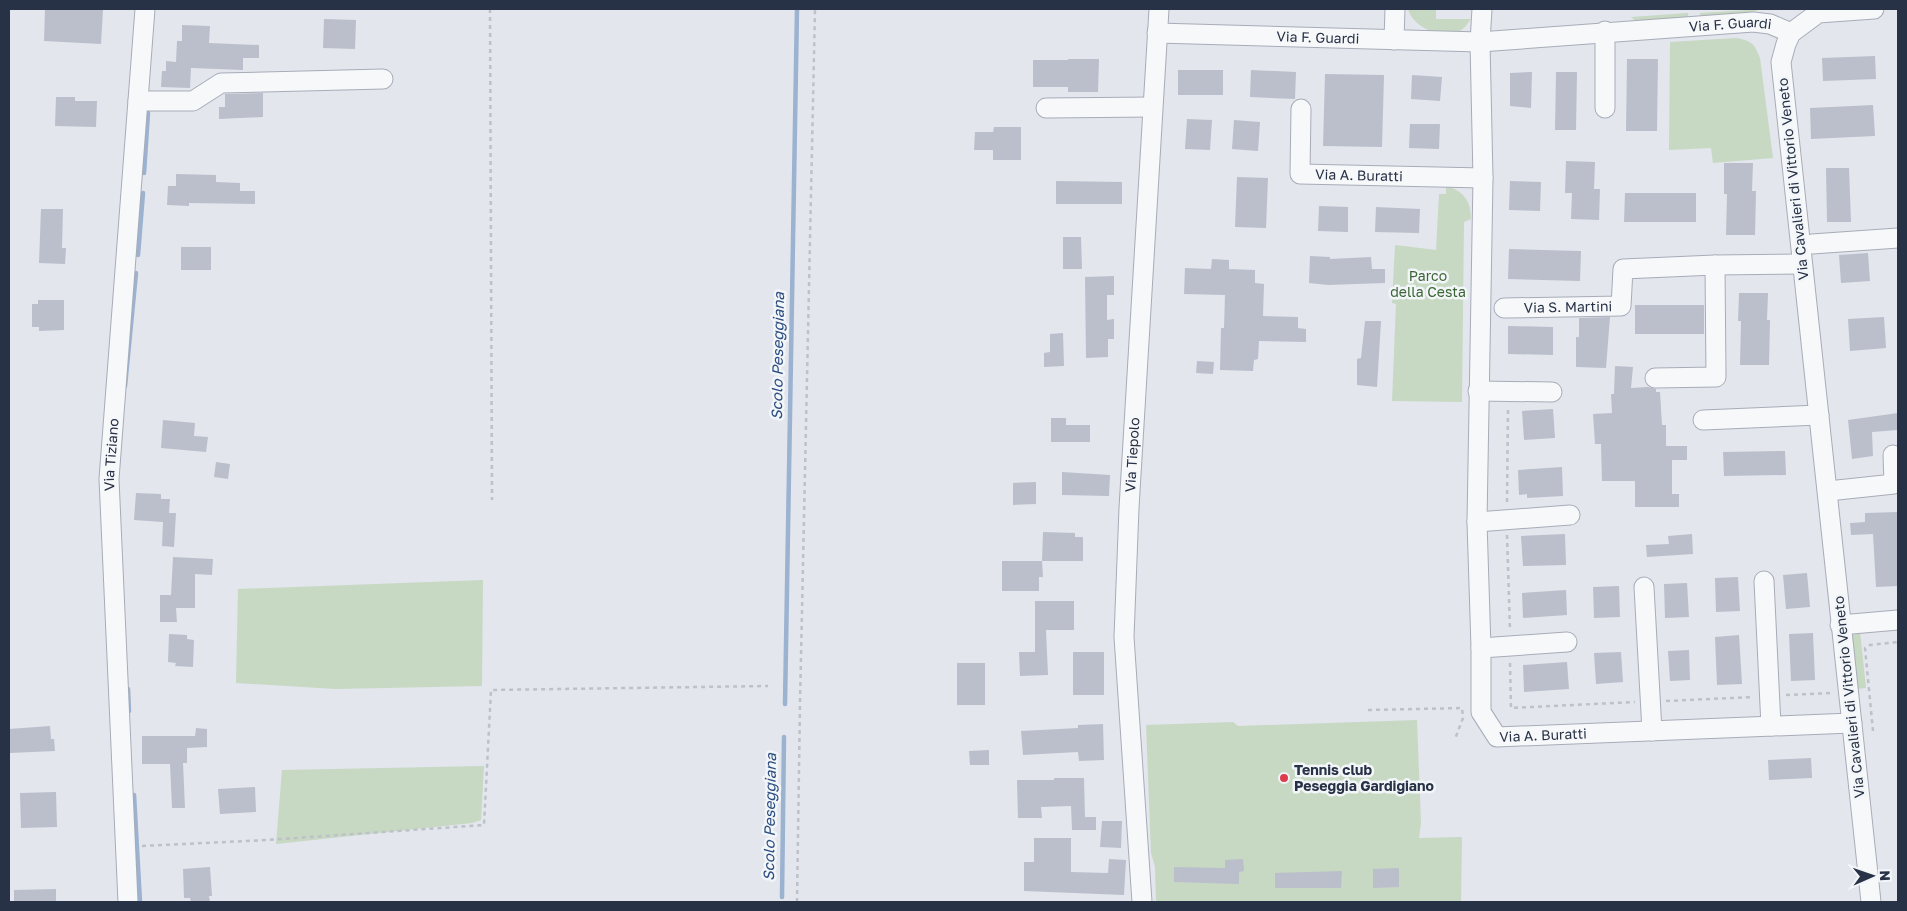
<svg xmlns="http://www.w3.org/2000/svg" width="1907" height="911" viewBox="0 0 1907 911" font-family="'Golos Text',sans-serif">
<style>
.green{fill:#c7d8c3}
.lines{fill:none;stroke-linecap:round;stroke-linejoin:round}
.stream{stroke:#9bb2d0;stroke-width:4.5}
.building{fill:#babfcb}
.minor-casing{stroke:#a7acb8;stroke-width:21}
.path{stroke:#bdc1c8;stroke-width:2.5;stroke-dasharray:4 4;stroke-linecap:butt}
.minor{stroke:#f7f8fa;stroke-width:19}
.poi-dot{fill:#de3c4c;stroke:#f3f6f9;stroke-width:2}
.labels{text-anchor:middle;stroke-width:5;stroke-linejoin:round;paint-order:stroke}
.street-label{font-size:14px;fill:#283247;stroke:#f3f6f9}
.park-label{font-size:14px;fill:#3b6534;stroke:#f3f6f9}
.poi-label{font-size:14px;font-weight:bold;fill:#283247;stroke:#f3f6f9;text-anchor:start}
.water-label{font-size:15px;font-style:italic;fill:#2d4e81;stroke:#f3f6f9}
</style>
<rect width="100%" height="100%" fill="#e3e6ed"/>
<!-- green -->
<g class="green">
<path d="M1408 9H1436V19H1471C1468 23 1464 29 1460 31 1443 40 1413 28 1408 9Z"/>
<polygon points="1761,9 1747,14 1700,19 1700,13"/>
<polygon points="1688,13 1688,19 1637,22 1631,17"/>
<path d="M1736 38C1752 41 1754 43 1760 58L1773 158 1713 163 1711 148 1669 150 1670 42Z"/>
<path d="M1446 186C1464 191 1471 201 1471 219L1464 222 1462 402 1392 401 1396 304 1392 303 1395 245 1436 250 1439 194H1446Z"/>
<polygon points="483,580 482,686 336,689 236,683 238,589"/>
<polygon points="1860,631 1866,688 1856,689 1852,636"/>
<polygon points="1417,720 1421,823 1419,838 1462,837 1461,902 1156,902 1155,867 1151,853 1146,725 1233,722 1238,726"/>
<polygon points="484,766 481,820 472,823 276,844 282,770"/>
</g>
<g class="lines">
<!-- stream -->
<g class="stream">
<polyline points="144,173 148,113"/>
<polyline points="138,255 143,193"/>
<polyline points="125,386 136,273"/>
<polyline points="128,689 129,711"/>
<polyline points="785,704 797,9"/>
<polyline points="134,795 140,902"/>
<polyline points="782,897 784,737"/>
</g>
</g>
<!-- building -->
<g class="building">
<polygon points="45,9 103,10 101,44 44,41"/>
<polygon points="324,19 356,20 355,49 323,48"/>
<polygon points="182,25 210,26 209,43 259,45 259,58 243,58 243,70 191,68 190,88 161,87 162,71 166,71 166,61 176,62 177,41 182,41"/>
<polygon points="1875,56 1876,79 1823,81 1822,58"/>
<polygon points="1068,59 1099,59 1098,92 1068,92 1068,87 1033,87 1033,60 1068,60"/>
<polygon points="1627,59 1658,59 1657,131 1626,131"/>
<rect x="1178" y="70" width="45" height="25"/>
<polygon points="1251,70 1296,72 1295,99 1250,97"/>
<polygon points="1532,72 1531,108 1510,106 1510,73"/>
<polygon points="1556,72 1577,72 1576,130 1555,130"/>
<polygon points="1325,74 1384,75 1382,147 1323,146"/>
<polygon points="1412,75 1442,77 1440,101 1411,99"/>
<polygon points="263,93 263,117 219,119 219,107 225,107 225,94"/>
<polygon points="56,97 75,97 75,101 97,101 96,127 55,126"/>
<polygon points="1873,105 1875,136 1811,139 1810,108"/>
<polygon points="1187,119 1212,120 1210,150 1185,149"/>
<polygon points="1234,120 1260,122 1258,151 1232,149"/>
<polygon points="1410,124 1440,124 1439,149 1409,148"/>
<polygon points="994,127 1021,127 1021,160 993,160 993,150 974,150 975,132 993,132"/>
<polygon points="1566,161 1595,162 1594,189 1600,189 1599,220 1571,219 1572,193 1565,193"/>
<polygon points="1724,163 1753,163 1752,191 1756,191 1755,235 1726,235 1727,194 1724,194"/>
<polygon points="1826,168 1849,168 1851,222 1827,222"/>
<polygon points="176,174 216,175 216,182 240,183 240,191 255,191 255,204 189,203 189,206 167,205 168,186 176,186"/>
<polygon points="1237,177 1268,178 1266,228 1235,227"/>
<polygon points="1056,181 1122,182 1122,204 1056,204"/>
<polygon points="1510,181 1541,182 1540,211 1509,210"/>
<polygon points="1625,193 1696,193 1696,222 1624,222"/>
<polygon points="1319,206 1348,207 1348,232 1318,231"/>
<polygon points="1376,207 1420,209 1419,233 1375,232"/>
<polygon points="41,209 63,209 62,248 66,248 65,264 39,263"/>
<polygon points="1063,237 1081,237 1082,269 1063,269"/>
<rect x="181" y="247" width="30" height="23"/>
<polygon points="1509,249 1581,251 1580,281 1508,279"/>
<polygon points="1868,253 1870,281 1841,283 1839,255"/>
<polygon points="1310,256 1330,257 1330,259 1371,257 1372,269 1385,269 1385,283 1328,285 1309,283"/>
<polygon points="1212,259 1229,260 1229,269 1255,270 1255,283 1264,284 1263,316 1298,317 1298,328 1306,329 1306,342 1259,341 1258,359 1254,360 1253,371 1220,370 1221,328 1224,328 1225,295 1184,294 1185,268 1211,269"/>
<polygon points="1114,276 1114,295 1107,295 1107,320 1114,319 1114,339 1108,339 1108,357 1086,358 1085,277"/>
<polygon points="1739,293 1768,293 1767,320 1770,320 1769,365 1740,365 1741,321 1738,321"/>
<polygon points="38,300 64,300 64,330 39,331 39,327 32,327 32,304 38,304"/>
<rect x="1635" y="305" width="69" height="29"/>
<polygon points="1610,317 1606,368 1576,367 1576,337 1579,337 1579,318"/>
<polygon points="1884,317 1886,348 1850,351 1848,319"/>
<polygon points="1365,321 1381,321 1377,387 1357,385 1357,359 1361,358"/>
<polygon points="1508,326 1553,327 1553,355 1508,354"/>
<polygon points="1063,333 1064,366 1044,367 1044,353 1050,352 1050,334"/>
<polygon points="1197,361 1214,362 1213,374 1196,373"/>
<polygon points="1615,366 1633,367 1631,388 1648,387 1656,389 1656,392 1660,392 1662,425 1666,425 1666,446 1687,446 1687,460 1672,460 1672,494 1679,494 1679,507 1635,507 1635,481 1602,481 1601,444 1595,444 1593,414 1612,413 1611,394 1614,394"/>
<polygon points="1553,409 1555,438 1524,440 1522,411"/>
<polygon points="1898,413 1898,430 1872,432 1873,456 1852,459 1848,420"/>
<polygon points="1051,418 1066,418 1066,425 1090,425 1090,442 1051,442"/>
<polygon points="163,420 195,423 194,436 208,437 206,452 161,448"/>
<polygon points="1785,451 1786,475 1724,476 1723,452"/>
<polygon points="216,462 230,464 228,479 214,477"/>
<polygon points="1562,467 1563,496 1527,498 1527,494 1519,495 1518,470"/>
<polygon points="1062,472 1110,475 1109,496 1062,495"/>
<polygon points="1036,482 1036,504 1013,505 1013,483"/>
<polygon points="136,493 161,494 161,499 170,499 169,513 176,513 174,547 162,546 163,522 134,520"/>
<polygon points="1898,512 1898,586 1876,587 1873,534 1851,535 1850,523 1865,522 1865,513"/>
<polygon points="1043,532 1075,533 1075,537 1083,537 1083,561 1042,561"/>
<polygon points="1565,534 1566,565 1523,566 1521,536"/>
<polygon points="1692,534 1693,554 1647,557 1646,545 1669,544 1668,536"/>
<polygon points="173,557 213,559 212,575 195,574 195,608 176,608 177,622 160,622 160,595 171,595"/>
<polygon points="1002,561 1042,561 1043,577 1039,577 1039,591 1002,591"/>
<polygon points="1807,573 1810,607 1786,609 1783,575"/>
<polygon points="1738,577 1740,611 1716,612 1715,578"/>
<polygon points="1687,583 1689,617 1665,618 1664,584"/>
<polygon points="1619,586 1620,617 1594,618 1593,587"/>
<polygon points="1566,590 1567,615 1523,618 1522,593"/>
<polygon points="1035,601 1074,601 1074,630 1046,630 1048,675 1020,676 1019,652 1035,652"/>
<polygon points="1813,633 1815,680 1791,681 1789,634"/>
<polygon points="169,634 187,635 187,639 194,640 193,667 175,666 176,663 168,662"/>
<polygon points="1739,635 1742,684 1717,685 1715,637"/>
<polygon points="1689,650 1690,680 1670,681 1668,651"/>
<rect x="1073" y="652" width="31" height="43"/>
<polygon points="1621,652 1623,682 1596,684 1594,653"/>
<polygon points="1567,662 1569,689 1524,692 1523,665"/>
<rect x="957" y="663" width="28" height="42"/>
<polygon points="1103,724 1104,760 1079,761 1078,752 1023,755 1021,731 1078,728 1078,725"/>
<polygon points="50,726 51,739 54,739 55,751 10,753 9,729"/>
<polygon points="196,728 207,729 207,747 187,748 187,763 183,763 185,808 172,808 170,764 142,764 142,736 195,736"/>
<polygon points="989,750 989,765 970,765 969,751"/>
<polygon points="1811,758 1812,778 1769,780 1768,760"/>
<polygon points="1054,778 1084,778 1085,817 1096,817 1096,830 1072,830 1071,806 1041,807 1042,818 1018,818 1017,780 1054,780"/>
<polygon points="255,787 256,812 220,814 218,789"/>
<polygon points="56,792 57,827 21,828 20,793"/>
<polygon points="1102,821 1122,821 1121,848 1100,847"/>
<polygon points="1034,838 1071,838 1071,872 1108,873 1109,859 1126,860 1124,895 1024,891 1024,862 1034,862"/>
<polygon points="1243,859 1244,871 1239,872 1239,884 1174,882 1174,867 1225,868 1225,860"/>
<polygon points="210,867 212,896 209,896 210,902 191,902 190,898 184,898 183,869"/>
<polygon points="1399,868 1399,887 1373,888 1373,869"/>
<polygon points="1342,871 1341,888 1275,888 1275,873"/>
<polygon points="56,889 56,902 14,902 14,890"/>
</g>
<g class="lines">
<defs>
<g id="minor">
<path id="s1" d="M1482 9 1480 42 1483 178 1477 522 1481 648V712L1497 737 1852 723"/>
<path id="s2" d="M1157 33 1480 42 1753 22 1770 24 1791 33"/>
<polyline points="1394,40 1395,9"/>
<polyline points="138,101 193,101 221,83 383,79"/>
<polyline points="1046,108 1152,107"/>
<polyline points="1605,108 1605,31"/>
<path id="s3" d="M1301 109 1300 174 1483 178"/>
<polyline points="1812,244 1898,238"/>
<path id="s4" d="M1504 308 1621 306 1623 269 1715 265 1802 264"/>
<polyline points="1655,378 1716,377 1715,265"/>
<polyline points="1478,391 1552,392"/>
<polyline points="1703,420 1819,415"/>
<polyline points="1828,491 1894,484 1893,455"/>
<polyline points="1477,522 1570,515"/>
<polyline points="1764,581 1771,726"/>
<polyline points="1644,587 1652,731"/>
<polyline points="1840,625 1898,620"/>
<polyline points="1481,648 1567,642"/>
<path id="s5" d="M128 902 109 479 145 9"/>
<path id="s6" d="M1142 902 1124 637 1129 508 1159 9"/>
<polyline points="1871,902 1781,62 1786,44 1791,33 1818,13 1874,9"/>
</g>
</defs>
<!-- minor casing -->
<use href="#minor" class="minor-casing"/>
<!-- path -->
<g class="path">
<polyline points="490,9 492,500"/>
<polyline points="1507,502 1508,408"/>
<polyline points="1507,535 1510,630"/>
<polyline points="1510,663 1511,708 1635,702"/>
<polyline points="1786,695 1832,693"/>
<polyline points="1666,701 1753,697"/>
<polyline points="1368,710 1462,708 1463,718 1455,739"/>
<polyline points="1873,731 1865,648 1870,645 1898,642"/>
<polyline points="142,846 267,840 484,825 491,690 768,686"/>
<polyline points="797,902 800,703 815,9"/>
</g>
<!-- minor -->
<use href="#minor" class="minor"/>
</g>
<!-- markers -->
<circle class="poi-dot" cx="1284" cy="778" r="5"/>
<g class="labels">
<!-- street labels -->
<g class="street-label">
<text dy="5" stroke="none"><textPath href="#s2" startOffset="574">Via F. Guardi</textPath></text>
<text dy="5" stroke="none"><textPath href="#s2" startOffset="161">Via F. Guardi</textPath></text>
<text dy="5" stroke="none"><textPath href="#s3" startOffset="124">Via A. Buratti</textPath></text>
<text transform="translate(1793 179) rotate(-96)" y="5">Via Cavalieri di Vittorio Veneto</text>
<text dy="5" stroke="none"><textPath href="#s4" startOffset="64">Via S. Martini</textPath></text>
<text dy="5" stroke="none"><textPath href="#s5" startOffset="448">Via Tiziano</textPath></text>
<text dy="5" stroke="none"><textPath href="#s6" startOffset="448">Via Tiepolo</textPath></text>
<text transform="translate(1849 697) rotate(-96)" y="5">Via Cavalieri di Vittorio Veneto</text>
<text dy="5" stroke="none"><textPath href="#s1" startOffset="779">Via A. Buratti</textPath></text>
</g>
<!-- park labels -->
<g class="park-label">
<text x="1428" y="281">Parco<tspan x="1428" dy="16">della Cesta</tspan></text>
</g>
<!-- poi labels -->
<g class="poi-label">
<text x="1294" y="775">Tennis club<tspan x="1294" dy="16">Peseggia Gardigiano</tspan></text>
</g>
<!-- water labels -->
<g class="water-label">
<text transform="translate(778 356) rotate(-89)" y="5">Scolo Peseggiana</text>
<text transform="translate(770 817) rotate(-89)" y="5">Scolo Peseggiana</text>
</g>
</g>
<!-- border -->
<rect width="1907" height="911" fill="none" stroke="#283247" stroke-width="20"/>
<!-- north arrow -->
<g transform="translate(1872 876) rotate(88)" stroke="#f3f6f9" stroke-width="4" paint-order="stroke">
<path d="M0-4L9 19L0 12L-9 19Z" fill="#283247"/>
<text y="-8" font-size="14" font-weight="bold" text-anchor="middle" fill="#283247">N</text>
</g>
</svg>
